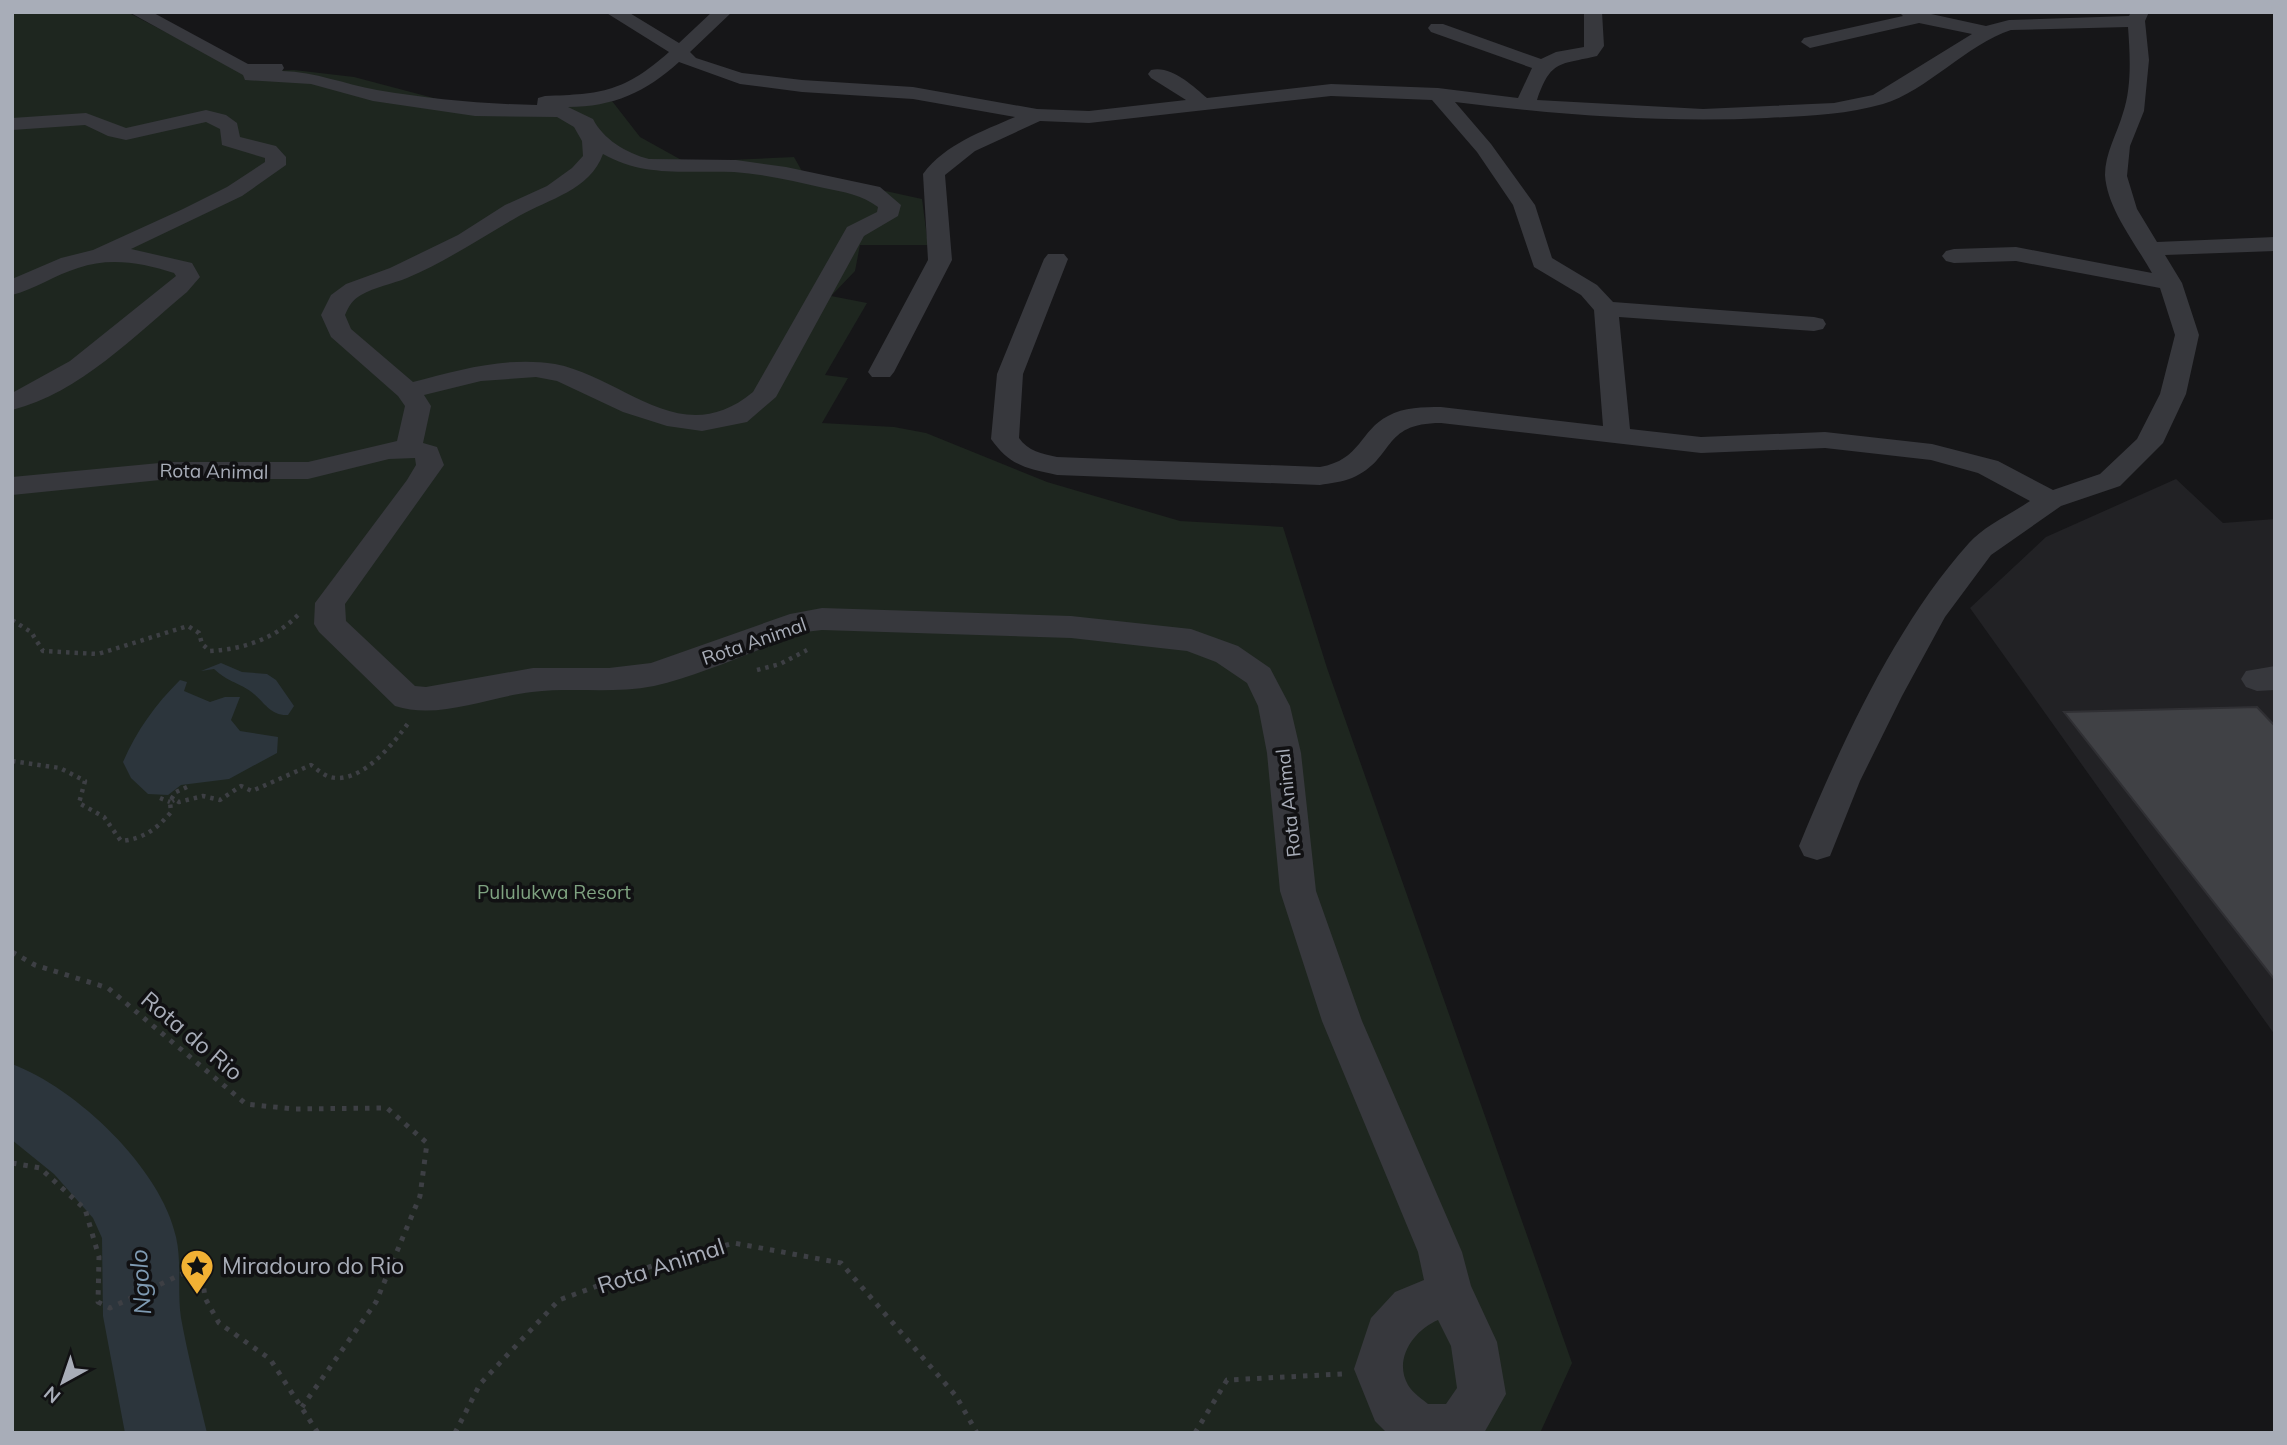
<svg xmlns="http://www.w3.org/2000/svg" width="2287" height="1445" viewBox="0 0 2287 1445" font-family="Mulish,sans-serif">
<style>
.built{fill:#222225}
.green{fill:#1e261f}
.water{fill:#2c353c}
.lines{fill:none;stroke-linecap:round;stroke-linejoin:round}
.river{fill:#2c353c;fill-rule:evenodd}
.building{fill:#404145;stroke:#303034;stroke-width:2}
.path-far1{stroke:#3d3f44;stroke-width:4.5;stroke-dasharray:3.5 5;stroke-linecap:butt}
.path{stroke:#3d3f44;stroke-width:5;stroke-dasharray:4.5 7;stroke-linecap:butt}
.minor{fill:#37383d;fill-rule:evenodd}
.labels{text-anchor:middle;stroke-width:7;stroke-linejoin:round;paint-order:stroke}
.street-label{font-size:19px;fill:#a8adb8;stroke:#111113}
.park-label{font-size:19px;fill:#7fa381;stroke:#111113}
.near-street-label{font-size:23px;fill:#a8adb8;stroke:#111113}
.near-poi-label{font-size:23px;fill:#a8adb8;stroke:#111113;text-anchor:start}
.near-water-label{font-size:24px;font-style:italic;fill:#7f9bb3;stroke:#111113}
</style>
<rect width="100%" height="100%" fill="#161618"/>
<!-- built -->
<polygon class="built" points="2176,479 2223,523 2275,519 2275,1035 1970,608 2046,537"/>
<!-- green -->
<polygon class="green" points="12,12 127,12 243,72 294,70 354,77 441,100 504,107 612,101 640,137 685,162 794,157 803,173 922,199 928,245 860,245 855,271 831,296 867,303 825,375 848,378 822,423 894,427 926,433 1047,482 1180,521 1283,527 1327,668 1572,1363 1540,1433 12,1433"/>
<!-- water -->
<g class="water">
<path d="M221 663 242 672 267 674 276 680 294 706 288 715C268 716 263 698 247 689 234 681 227 681 214 669L201 671Z"/>
<path d="M180 680 187 682 184 691 210 702 225 697H240L231 720 240 731 278 737 277 753 229 779 181 785 168 795 148 794 131 778 123 762C137 730 155 705 180 680Z"/>
</g>
<g class="lines">
<!-- river -->
<path class="river" d="M12 1064C76 1088 161 1168 176 1237 182 1263 177 1291 181 1318 188 1356 198 1395 207 1433H125L103 1316 102 1238 93 1218 54 1174 12 1140Z"/>
</g>
<!-- building -->
<polygon class="building" points="2257,707 2275,726 2275,980 2064,712"/>
<g class="lines">
<!-- path-far1 -->
<g class="path-far1">
<path d="M12 620 31 632 43 651 98 654 188 626 199 633 202 644 210 651C244 649 274 639 298 615"/>
<polyline points="757,670 780,664 807,650"/>
<path d="M12 761 60 768 85 781 79 803 104 817 121 841C143 839 157 829 171 812L170 802 174 800"/>
<path d="M187 787 176 792 172 798 179 802 203 796 220 800 241 786 252 791 311 765C317 769 323 775 330 777 361 785 394 743 409 722"/>
<polyline points="160,798 170,802"/>
</g>
<!-- path -->
<g class="path">
<polyline points="12,952 35,965 108,988 246,1104 293,1109 387,1108 427,1143 420,1196 376,1302 302,1407"/>
<polyline points="12,1163 40,1168 85,1209 99,1257 98,1302 110,1308 201,1265 205,1298 219,1323 270,1359 318,1433"/>
<polyline points="455,1433 480,1384 559,1300 660,1263 734,1243 841,1263 956,1396 977,1433"/>
<polyline points="1195,1433 1227,1380 1342,1374"/>
</g>
<!-- minor -->
<g class="minor">
<path d="M129 12H152L248 64H282L284 68 282 71C316 72 344 84 377 90 430 99 483 104 537 105L538 98 545 96C602 94 624 92 669 52L605 12H628L679 43 712 12H732L690 52 696 58 742 73 802 80 913 87 1037 109 1089 111 1186 100 1151 78 1148 74 1151 70C1171 65 1193 86 1207 98L1331 84 1438 88 1518 98 1532 68 1431 32 1428 28 1431 24H1443L1541 59 1556 52 1584 47V12H1602L1604 46 1597 56C1560 65 1551 59 1537 100L1703 109 1834 103 1873 95 1972 34 1919 23 1810 48 1801 42 1804 38 1903 16 1899 12H1922L1986 26 2009 20 2129 16 2131 12H2149L2145 21 2149 60 2144 111 2130 146 2127 176 2137 209 2157 242 2275 237V251L2165 255 2182 283 2199 335 2186 394 2163 443 2120 486 2061 506 1991 555 1945 617 1902 696 1860 781 1830 856 1817 860 1804 856 1799 846C1840 746 1896 624 1969 543 1984 526 2011 514 2030 501L1978 473 1931 460 1825 448 1701 453 1441 423C1380 423 1396 459 1352 478 1343 482 1330 483 1320 485L1057 475C1026 468 1010 466 991 439L997 374 1044 259 1048 254H1064L1068 259 1023 374 1019 438C1028 451 1042 454 1057 457L1320 467C1361 460 1360 430 1388 416 1404 407 1423 407 1441 407L1603 426 1594 310 1581 295 1534 267 1513 205 1477 152 1432 100 1331 96 1089 123 1040 121 975 151 945 175 952 260 894 372 890 377H872L868 372 928 260 923 174C945 144 983 131 1015 117L913 99 802 92 740 84 679 62C646 92 613 107 568 107L593 119C603 139 626 153 649 159L736 160 786 167 880 187 901 205 898 216 864 236 776 397 747 422 702 431 667 426 623 412 557 381 536 377 481 381 424 395 431 406 423 443 437 447 444 465 345 604 346 621 415 686 426 687 533 668H609L651 663 790 614 822 608 1071 616 1191 629 1238 646 1270 668 1290 706 1301 753 1316 891 1362 1021 1462 1252 1471 1286 1497 1342 1506 1394 1484 1433H1387L1375 1421 1354 1369 1371 1318 1395 1292 1424 1280 1418 1252 1322 1021 1280 891 1267 753 1258 706 1247 683 1216 662 1187 651 1071 638 822 630 805 632C758 649 702 675 654 686 613 694 573 687 532 692 488 697 439 720 395 706L319 632 314 624 315 603 407 480 416 465 415 458 389 459 308 479H170L12 495V477L170 462H308L397 441 405 406 398 396 331 337 321 315 331 295 346 284 390 268 458 235 505 205 547 186 572 168 583 156 582 141 574 127 557 117 475 116 373 101 311 84 245 80 243 75ZM2128 27C2130 55 2132 86 2123 113 2117 134 2105 153 2105 175 2107 209 2136 244 2152 273L2016 247 1954 249 1946 251 1942 256 1946 261 1954 263 2016 261 2160 288 2175 335 2160 394 2137 439 2100 474 2053 490 1998 461 1932 444 1825 432 1701 437 1630 429 1619 317 1814 331 1823 329 1826 324 1823 319 1814 317 1613 302 1597 285 1552 258 1535 205 1491 144 1455 102C1559 115 1663 123 1767 118 1806 116 1845 115 1883 104 1927 91 1967 44 2011 30ZM603 154C645 178 688 170 734 172 764 174 794 181 824 188 844 192 862 195 878 207L877 212 847 227 753 392C681 452 624 377 555 364 507 356 459 370 413 382L351 329 345 315C349 306 352 300 361 295 375 287 392 284 407 278 447 261 482 237 519 216 549 199 590 190 603 154ZM1438 1320 1451 1346 1457 1388 1446 1404H1428C1422 1399 1413 1393 1408 1385 1393 1359 1414 1330 1438 1320Z"/>
<path d="M206 110 226 115 237 123 240 137 276 146 286 157V165L242 196 131 249 192 263 200 277 187 292C135 335 80 393 12 410V393L70 361 176 276 174 273C142 263 110 257 78 268 55 275 35 289 12 295V279L61 258 93 250 183 209 227 187 265 162V158L222 145 220 129 206 122 126 140 108 136 85 125 12 130V118L86 113 126 128Z"/>
<polygon points="2275,666 2275,690 2257,691 2246,687 2241,679 2246,671"/>
</g>
</g>
<!-- icons -->
<defs>
<symbol id="sight-pin" viewBox="-11 -11 22 30"><path d="M0 17L-7.5 6A9.5 9.5 0 1 1 7.5 6Z" fill="#f2b134" stroke="#111113"/><path d="M0-6L1.8-2.2L6-1.7L2.9 1.2L3.7 5.4L0 3.3L-3.7 5.4L-2.9 1.2L-6-1.7L-1.8-2.2Z" fill="#111"/></symbol>
</defs>
<g fill-rule="evenodd">
<use href="#sight-pin" x="178" y="1247" width="38" height="52"/>
</g>
<g class="labels">
<!-- street labels -->
<g class="street-label">
<text transform="translate(214 471) rotate(1)" y="7">Rota Animal</text>
<text transform="translate(754 641) rotate(-19)" y="7">Rota Animal</text>
<text transform="translate(1288 803) rotate(-96)" y="7">Rota Animal</text>
</g>
<!-- park labels -->
<g class="park-label">
<text x="554" y="899">Pululukwa Resort</text>
</g>
<!-- near-street labels -->
<g class="near-street-label">
<text transform="translate(192 1036) rotate(40)" y="8">Rota do Rio</text>
<text transform="translate(661 1266) rotate(-18)" y="8">Rota Animal</text>
</g>
<!-- near-poi labels -->
<g class="near-poi-label">
<text x="222" y="1274">Miradouro do Rio</text>
</g>
<!-- near-water labels -->
<g class="near-water-label">
<text transform="translate(141 1282) rotate(-94)" y="8">Ngolo</text>
</g>
</g>
<!-- border -->
<rect width="2287" height="1445" fill="none" stroke="#a8adb8" stroke-width="28"/>
<!-- north arrow -->
<g transform="translate(63 1382) rotate(220)" stroke="#111113" stroke-width="5" paint-order="stroke">
<path d="M0-5L12 26L0 18L-12 26Z" fill="#a8adb8"/>
<text y="-10" font-size="19" font-weight="bold" text-anchor="middle" fill="#a8adb8">N</text>
</g>
</svg>
